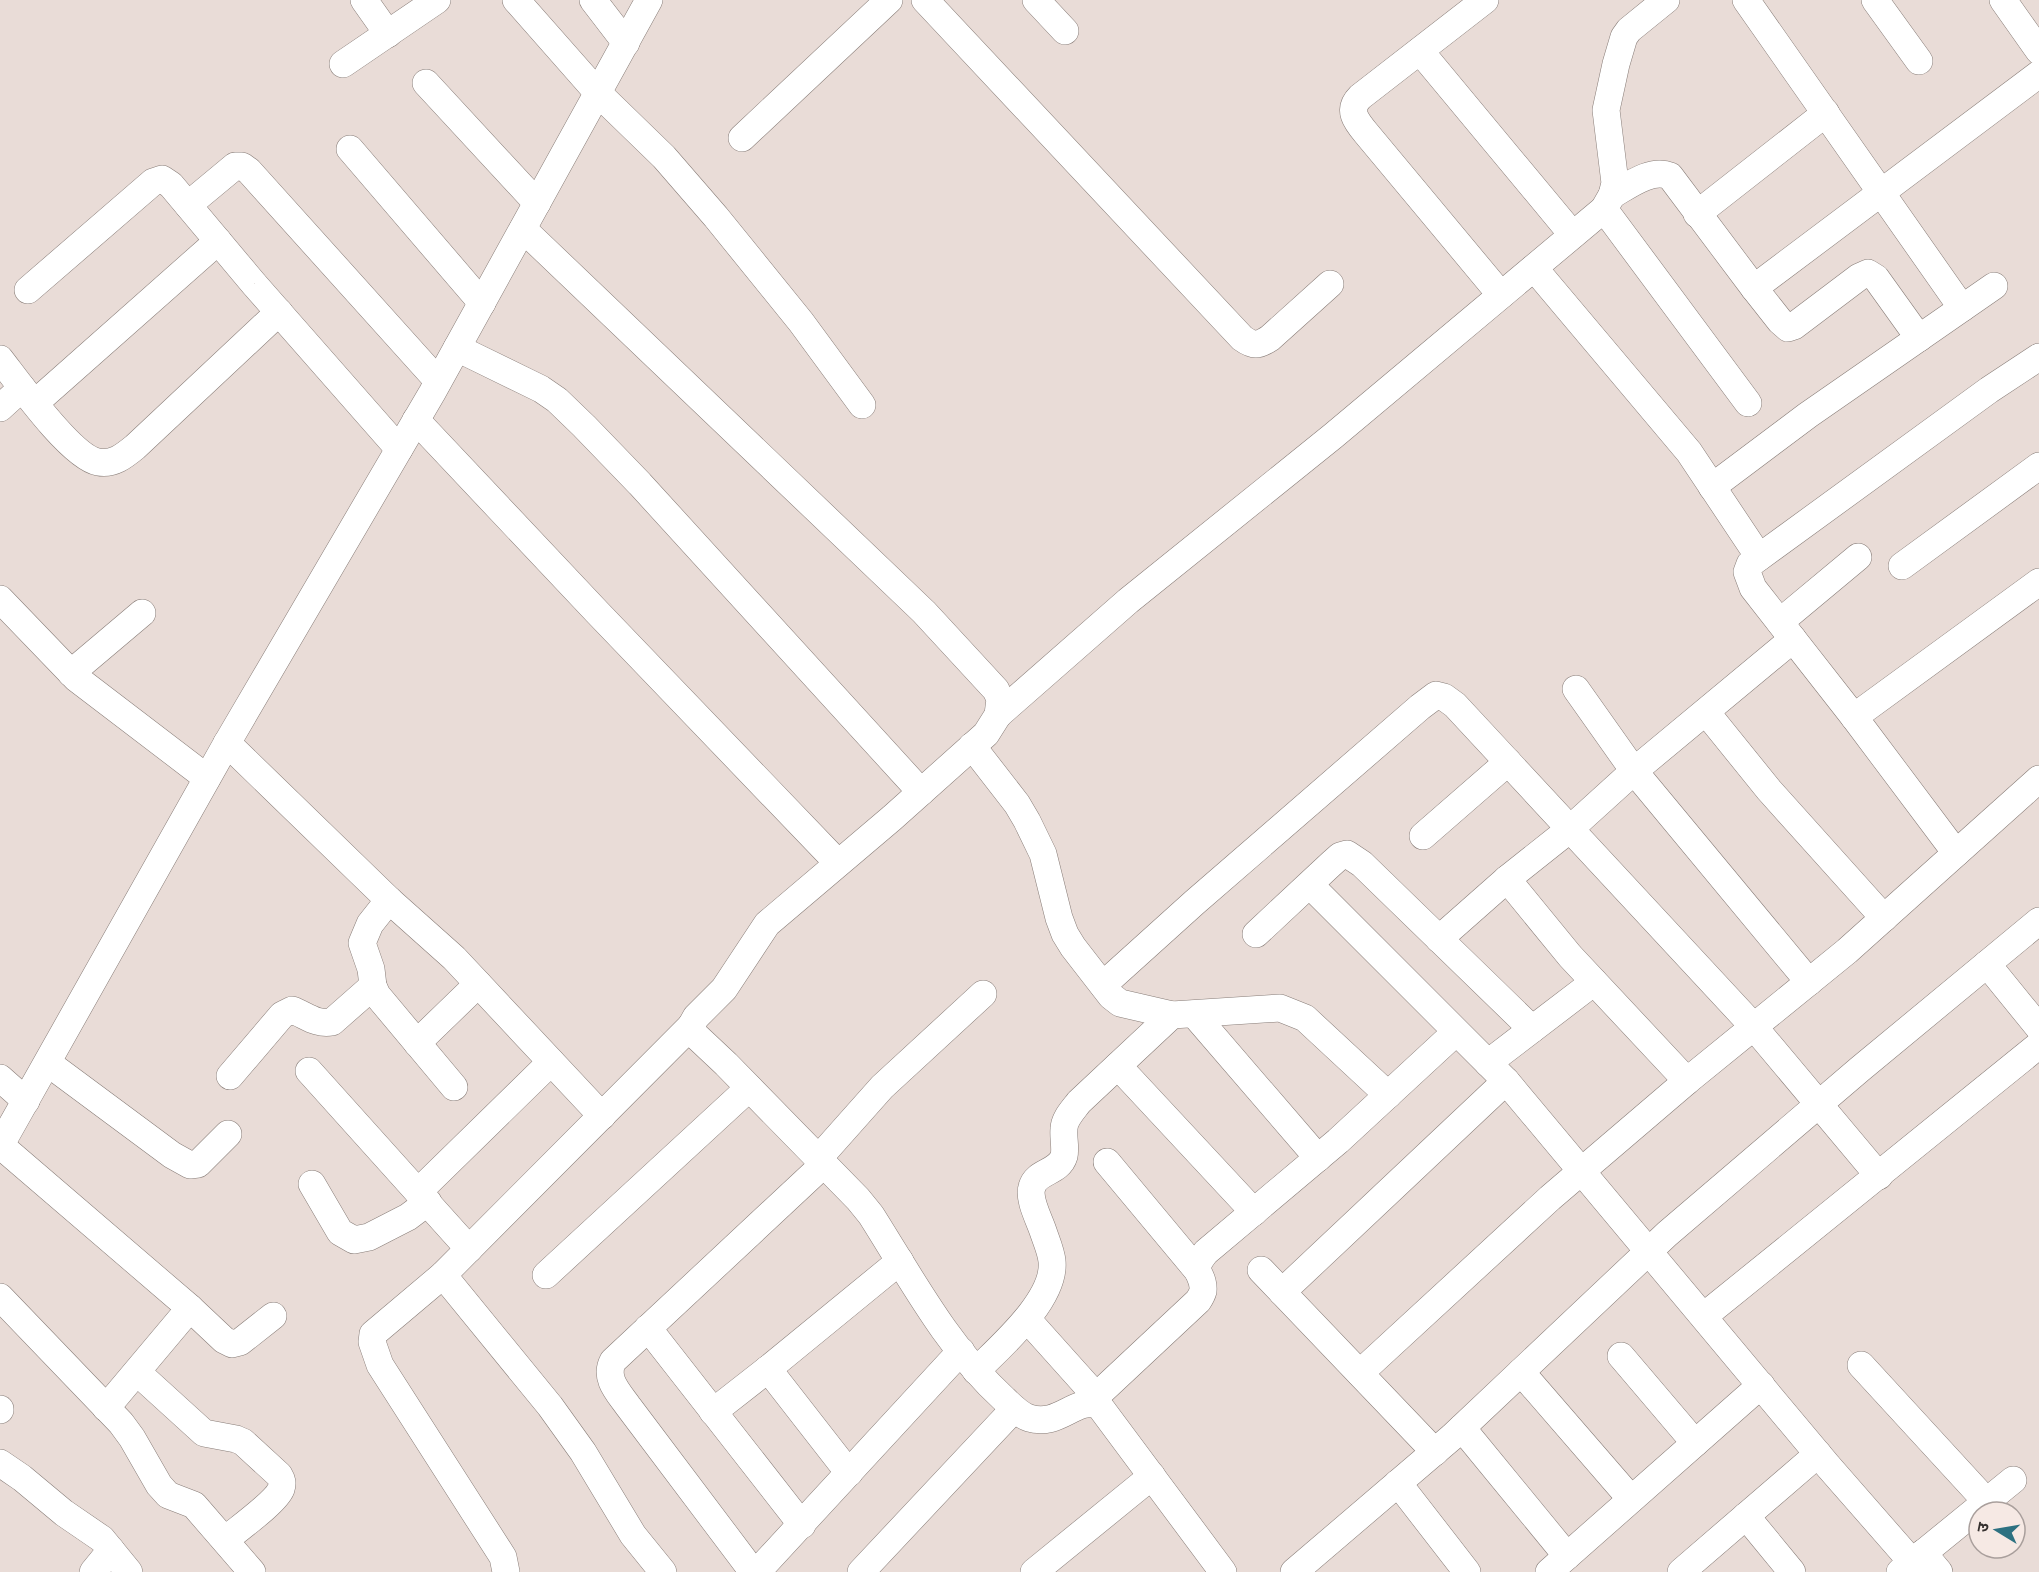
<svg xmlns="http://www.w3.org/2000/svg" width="2039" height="1572" viewBox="0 0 2039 1572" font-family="Helvetica,'Noto Sans Devanagari',sans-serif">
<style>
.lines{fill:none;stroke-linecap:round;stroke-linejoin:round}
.minor-casing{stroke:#887d78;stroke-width:28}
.minor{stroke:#fff;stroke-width:27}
</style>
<rect width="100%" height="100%" fill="#e9dcd7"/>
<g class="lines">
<defs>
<g id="minor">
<polyline points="364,0 388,34"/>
<polyline points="516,0 598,93 664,157 716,217 801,322 862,405"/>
<polyline points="593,0 626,43"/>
<path d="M925 0 1242 338C1253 346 1258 346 1270 338L1330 284"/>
<polyline points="1036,0 1065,31"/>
<path d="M1485 0 1360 97C1347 110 1356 121 1366 133L1501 295"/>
<polyline points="1746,0 1962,308"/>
<polyline points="1875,0 1919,61"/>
<polyline points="2003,0 2039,51"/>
<polyline points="1420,51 1572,234"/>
<polyline points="343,64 437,0"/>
<polyline points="426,83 537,203"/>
<polyline points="742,138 889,0"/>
<polyline points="350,149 482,303"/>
<path d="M1612 195C1628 186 1651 168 1670 176L1754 288 1780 321 1788 328 1794 326 1859 277 1868 273 1876 278 1919 338"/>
<polyline points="188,205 235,166 242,166 249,171 438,381"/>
<polyline points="1604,209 1748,403"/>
<polyline points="1697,214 1826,113"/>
<path d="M523 229 924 612 996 690 1000 699 998 715 986 734 892 818 767 924 724 989 696 1017 691 1026 693 1033 726 1064 858 1199 871 1215C911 1278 948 1348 1004 1399 1011 1406 1020 1415 1029 1418 1059 1427 1073 1399 1098 1404L1223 1572"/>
<polyline points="1534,268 1689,452 1759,557"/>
<polyline points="1754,288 2039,74"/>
<polyline points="28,290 153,182 162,179 171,185 254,284 399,449"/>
<polyline points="457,348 541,389 557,400 584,426 640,484 921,792"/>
<path d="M0 359C18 382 71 457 98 462 113 465 124 456 135 447L279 312"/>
<polyline points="35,403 218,241"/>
<polyline points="0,408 22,388"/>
<polyline points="416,420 597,612 838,863"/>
<polyline points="1712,487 1808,415 1994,286"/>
<polyline points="1902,566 2039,466"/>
<polyline points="0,599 76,678 207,778"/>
<polyline points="1780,622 1858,557"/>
<polyline points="71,673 142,613"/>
<polyline points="1576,689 1634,771 1809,982"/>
<polyline points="1706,712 1769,790 1884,918"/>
<polyline points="998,715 1128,601 1333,436 1604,209 1612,195 1615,183 1606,110 1616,64 1624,37 1629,30 1666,0"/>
<polyline points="1854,717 2039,582"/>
<polyline points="227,743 389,900 454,958 602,1116"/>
<polyline points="972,746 1017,804 1027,821 1043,854 1059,918 1065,934 1073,947 1111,996 1120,1003 1172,1015 1280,1008 1305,1018 1388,1095"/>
<polyline points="1423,836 1508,762"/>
<polyline points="1956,853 1854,717 1753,588 1747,572 1750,564 1989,390 2039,357"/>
<polyline points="1507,879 1570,956 1687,1081"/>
<polyline points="1310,885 1506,1081 1828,1466 1912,1562"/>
<polyline points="389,900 370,924 362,943 371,969 373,986 377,995 454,1087"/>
<polyline points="1256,934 1331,864 1340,856 1347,854 1362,864 1532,1029"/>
<polyline points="1439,939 1507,879 1570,829 1634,771 1793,639"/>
<polyline points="1987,964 2039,1028"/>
<polyline points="1103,985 1195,902 1420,707 1436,695 1444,697 1455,705 1754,1027 1879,1176"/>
<polyline points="1194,1014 1318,1158"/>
<polyline points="417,1043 478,984"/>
<polyline points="48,1063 172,1155 190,1165 198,1164 228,1134"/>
<polyline points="1488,1063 1594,982"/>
<polyline points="1118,1066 1254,1212"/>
<polyline points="309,1071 469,1249"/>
<path d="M230 1076 282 1015 292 1010C306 1015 316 1025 332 1022L373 986"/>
<polyline points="0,1078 26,1101"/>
<polyline points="0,1145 190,1308 224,1340 232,1344 240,1342 273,1316"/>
<polyline points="0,1146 227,743 432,393 649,0"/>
<polyline points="818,1159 882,1087 983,994"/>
<polyline points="1107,1162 1197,1270"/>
<polyline points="312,1184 340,1232 354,1240 369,1237 408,1217 428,1202"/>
<polyline points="418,1192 551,1062"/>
<polyline points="1261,1270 1435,1452"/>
<polyline points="443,1275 550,1406 583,1452 633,1535 663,1572"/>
<polyline points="546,1275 749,1088"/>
<polyline points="1282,1292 1506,1081"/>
<polyline points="0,1297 121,1423 132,1438 159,1485 168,1495 194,1505 252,1572"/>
<polyline points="1704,1316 2039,1045"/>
<polyline points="1027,1319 1096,1396"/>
<polyline points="648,1328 802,1525"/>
<polyline points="1621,1356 1695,1443"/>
<polyline points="1861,1365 1986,1501"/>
<polyline points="768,1369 849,1473"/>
<path d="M976 1371C1001 1346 1056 1299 1052 1261 1051 1251 1046 1240 1043 1231 1039 1219 1028 1199 1032 1187 1036 1171 1059 1173 1064 1156 1066 1148 1063 1138 1064 1129 1064 1119 1073 1110 1079 1102L1172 1015"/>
<polyline points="1521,1372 1631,1499"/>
<path d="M138 1373 204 1433 236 1439 243 1442 279 1475C282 1480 283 1483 281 1489 276 1502 238 1529 225 1540"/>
<polyline points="1360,1373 1550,1198 1687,1081 1847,951 2039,779"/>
<path d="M1090 1402 1198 1301C1200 1298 1202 1295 1203 1291 1205 1272 1188 1274 1206 1252L1338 1141 1456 1032"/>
<polyline points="106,1408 190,1308"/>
<polyline points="0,1409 0,1410"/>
<polyline points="713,1412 768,1369 900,1261"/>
<polyline points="1462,1428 1567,1556"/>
<polyline points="0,1463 22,1478 64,1513 102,1539 129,1572"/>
<polyline points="1398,1483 1467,1572"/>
<polyline points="1746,1516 1792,1572"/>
<polyline points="1923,1553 1939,1572"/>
<polyline points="93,1572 111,1550"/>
<polyline points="506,1572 503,1557 380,1365 372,1342 373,1334 443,1275 691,1026"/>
<path d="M753 1572 628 1406C618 1392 604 1378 613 1361L824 1164"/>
<polyline points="757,1572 961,1351"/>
<polyline points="861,1572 1014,1409"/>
<polyline points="1034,1572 1152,1476"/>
<polyline points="1294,1572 1452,1437 1667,1234 1860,1069 2039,921"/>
<polyline points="1549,1572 1761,1385"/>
<polyline points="1681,1572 1818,1454"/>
<polyline points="1900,1572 2013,1480"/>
</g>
</defs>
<!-- minor casing -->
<use href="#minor" class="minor-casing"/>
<!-- minor -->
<use href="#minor" class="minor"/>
</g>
<!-- north arrow -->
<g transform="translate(1997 1530) rotate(281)"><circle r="28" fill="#f6e9e4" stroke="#a99f9c" stroke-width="1.5"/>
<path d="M0-4.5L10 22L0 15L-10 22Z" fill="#2d7181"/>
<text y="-9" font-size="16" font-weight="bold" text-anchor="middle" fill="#36312f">उ</text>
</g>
</svg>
